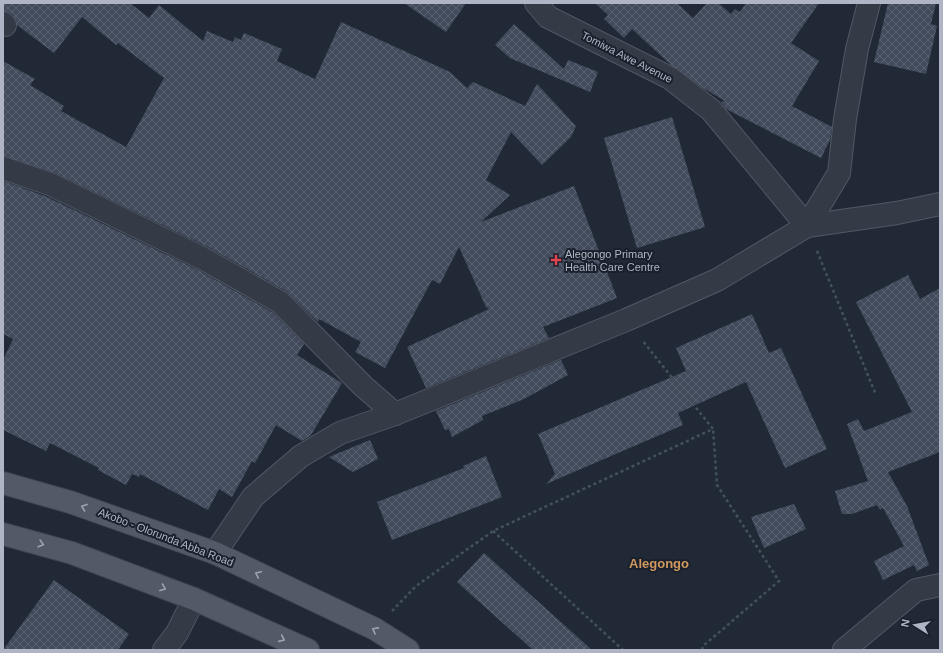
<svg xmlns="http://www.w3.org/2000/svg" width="943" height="653" viewBox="0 0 943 653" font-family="Helvetica,sans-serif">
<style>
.building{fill:url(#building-cross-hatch)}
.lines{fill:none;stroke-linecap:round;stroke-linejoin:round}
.minor-casing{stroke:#525865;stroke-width:24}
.major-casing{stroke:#3e4451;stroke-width:24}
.path{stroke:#425357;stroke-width:2.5;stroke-dasharray:3 3;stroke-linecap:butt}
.minor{stroke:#343b47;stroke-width:22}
.major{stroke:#525a68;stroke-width:22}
.oneway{stroke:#9ca3b2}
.health-dot{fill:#e0444e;stroke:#1a202c;stroke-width:1.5}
.labels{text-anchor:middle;stroke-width:4;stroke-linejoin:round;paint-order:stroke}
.street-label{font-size:11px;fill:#afb5c4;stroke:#1a202c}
.poi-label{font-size:11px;fill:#afb5c4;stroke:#1a202c;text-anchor:start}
.quarter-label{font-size:13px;font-weight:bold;fill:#cf985f;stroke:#1a202c}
</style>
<defs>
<pattern id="building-cross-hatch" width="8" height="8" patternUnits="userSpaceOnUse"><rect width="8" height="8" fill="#424b5c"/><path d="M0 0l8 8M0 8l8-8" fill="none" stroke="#5b6372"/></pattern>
</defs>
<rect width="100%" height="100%" fill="#212937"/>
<!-- building -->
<g class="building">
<polygon points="3,3 130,3 149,18 159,5 203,41 207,31 233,42 235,37 241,40 244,33 282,49 277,61 315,79 341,22 450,72 467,88 473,82 525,106 537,84 576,126 571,137 542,165 511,132 486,180 510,195 481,222 574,186 617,298 543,327 549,338 426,388 407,347 489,309 486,307 459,247 440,284 432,280 385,368 355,352 361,342 319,319 318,322 286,291 208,247 55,173 3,156 3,61 35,79 30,85 64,106 61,111 126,147 164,78 118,43 116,45 82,17 54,53 17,25 12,14 3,11"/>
<polygon points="404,3 466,3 446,32"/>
<polygon points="595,3 677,3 693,18 707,3 718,3 731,14 735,9 740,12 746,3 819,3 791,43 819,61 792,106 832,127 830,140 821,158 726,109 721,102 725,101 703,88 670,64 632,29 624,38 604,19 608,15"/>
<polygon points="888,3 936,3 931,24 937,26 926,74 874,62"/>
<polygon points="514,24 564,69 568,60 598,72 590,92 510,58 495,45"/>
<polygon points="672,117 705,227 637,248 604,138"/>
<polygon points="3,181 45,196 196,269 272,312 304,344 297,355 342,383 311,435 302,441 276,425 255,463 252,461 232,497 219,489 208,510 140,474 139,477 132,474 126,485 98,470 99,468 50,443 46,451 3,430 3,360 13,339 3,334"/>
<polygon points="908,275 920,299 940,288 940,452 888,472 907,506 929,565 917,571 914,565 883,580 874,561 904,546 883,508 880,510 877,505 852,514 842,514 835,491 868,481 847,424 858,419 864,431 912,412 856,302"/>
<polygon points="752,314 769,353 781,348 827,449 785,468 746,382 678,413 683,425 546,484 555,474 538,434 686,371 676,348"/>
<polygon points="561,360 568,375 524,399 482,416 483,420 452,437 449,429 445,430 436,411"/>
<polygon points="370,440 378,459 353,472 329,457"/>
<polygon points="486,456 502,497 392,540 377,502 464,468 463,466"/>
<polygon points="794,504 806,529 764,548 751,517"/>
<polygon points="484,553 592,650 533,650 457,582"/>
<polygon points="54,580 129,634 118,650 3,650"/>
</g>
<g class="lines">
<defs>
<g id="minor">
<polyline points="536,3 548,17 670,78 711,110 807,226 839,173 845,119 857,49 869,3"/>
<polyline points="3,23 5,25"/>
<polyline points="3,168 50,184 202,258 280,302 363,386 395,414"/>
<polyline points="215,553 253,497 301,456 340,433 395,414 626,320 717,280 807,226 897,213 940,204"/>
<polyline points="164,650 177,633 194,599"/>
<polyline points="844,650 916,590 940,585"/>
</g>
<g id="major">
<polyline points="3,483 70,502 215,553 375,629 408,650"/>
<polyline points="3,534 72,553 194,599 308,650"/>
</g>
</defs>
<!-- minor casing -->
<use href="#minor" class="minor-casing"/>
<!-- major casing -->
<use href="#major" class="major-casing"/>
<!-- path -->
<g class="path">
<polyline points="817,251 876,395"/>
<polyline points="493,531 623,650"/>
<polyline points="392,611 416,586 493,531 713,429 642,340"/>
<polyline points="702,650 703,646 779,581 717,485 713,429"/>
</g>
<!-- minor -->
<use href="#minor" class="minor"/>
<!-- major -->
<use href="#major" class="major"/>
</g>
<!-- one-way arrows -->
<defs><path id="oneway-chevron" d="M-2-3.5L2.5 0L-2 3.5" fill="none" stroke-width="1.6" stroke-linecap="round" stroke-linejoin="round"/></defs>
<g class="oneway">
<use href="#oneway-chevron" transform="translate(84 507) rotate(-160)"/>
<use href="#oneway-chevron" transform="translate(41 544) rotate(16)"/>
<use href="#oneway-chevron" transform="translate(258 574) rotate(-155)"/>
<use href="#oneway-chevron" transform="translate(163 588) rotate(21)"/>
<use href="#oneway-chevron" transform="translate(375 630) rotate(-152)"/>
<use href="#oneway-chevron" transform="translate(282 639) rotate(24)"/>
</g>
<!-- markers -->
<path class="health-dot" d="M554 254h4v4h4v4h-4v4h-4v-4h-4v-4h4z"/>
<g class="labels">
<!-- street labels -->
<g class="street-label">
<text transform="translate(627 57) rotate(27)" y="4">Tomiwa Awe Avenue</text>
<text transform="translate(166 537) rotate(21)" y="4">Akobo - Olorunda Abba Road</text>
</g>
<!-- poi labels -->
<g class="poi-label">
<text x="565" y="258">Alegongo Primary<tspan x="565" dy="13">Health Care Centre</tspan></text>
</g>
<!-- quarter labels -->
<g class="quarter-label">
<text x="659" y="568">Alegongo</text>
</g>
</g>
<!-- border -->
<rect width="943" height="653" fill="none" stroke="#afb5c4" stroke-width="8"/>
<!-- north arrow -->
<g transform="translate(915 625) rotate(281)" stroke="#1a202c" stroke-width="3" paint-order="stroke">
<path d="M0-3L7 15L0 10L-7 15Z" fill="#afb5c4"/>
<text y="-6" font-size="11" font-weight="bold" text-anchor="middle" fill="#afb5c4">N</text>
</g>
</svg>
